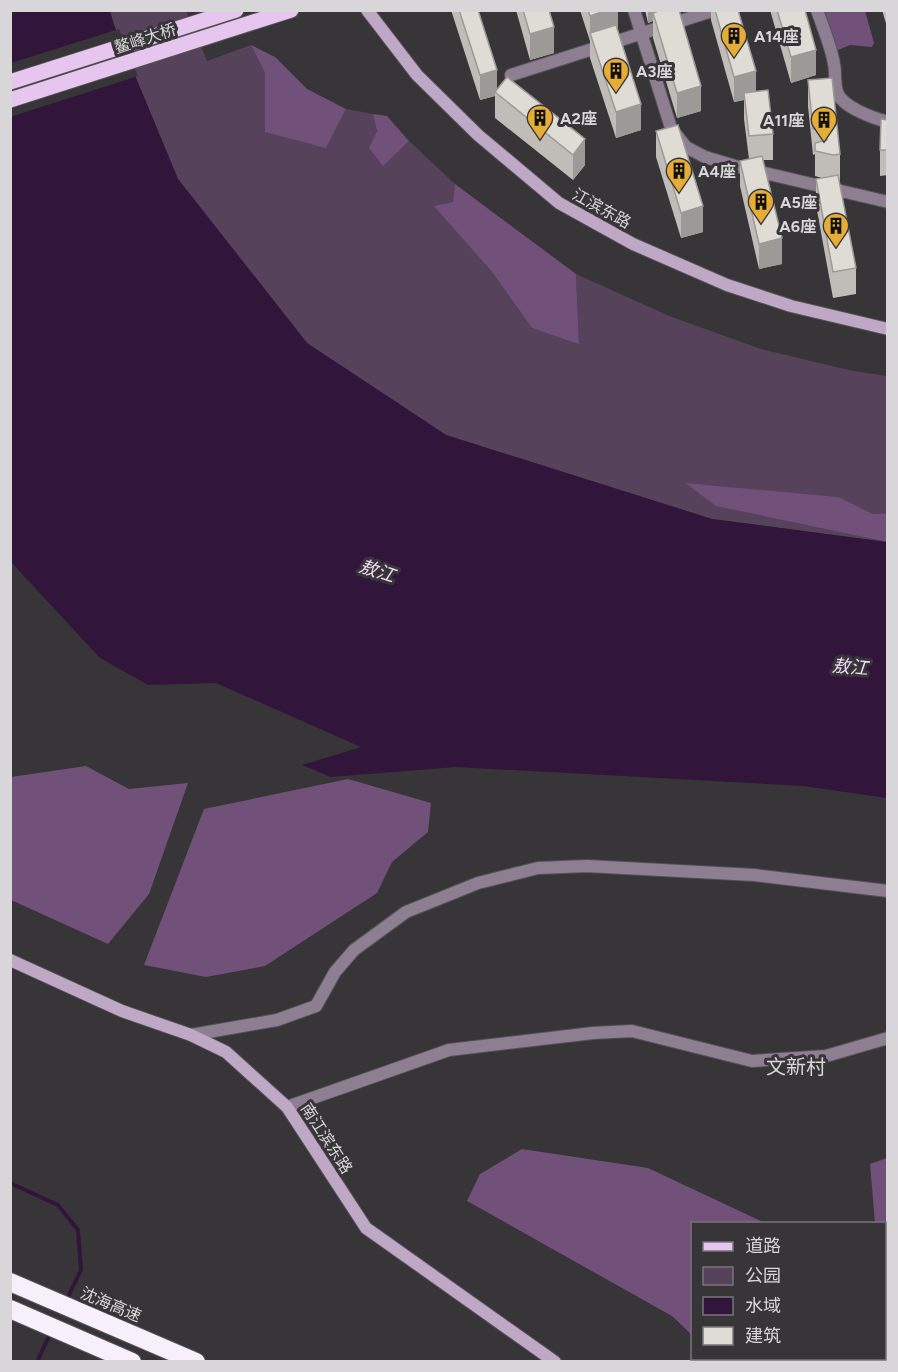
<svg xmlns="http://www.w3.org/2000/svg" width="898" height="1372" viewBox="0 0 898 1372" font-family="Figtree,'Noto Sans SC',sans-serif">
<style>
.green{fill:#56435b}
.forest{fill:#71507a}
.water{fill:#32153a}
.pier{fill:#383539}
.lines{fill:none;stroke-linecap:round;stroke-linejoin:round}
.stream{stroke:#32153a;stroke-width:4}
.minor-casing{stroke:#555256;stroke-width:14}
.secondary-casing{stroke:#555256;stroke-width:14}
.primary-casing{stroke:#555256;stroke-width:17}
.motorway-casing{stroke:#555256;stroke-width:20}
.minor{stroke:#8e7e92;stroke-width:12}
.secondary{stroke:#bfa7c6;stroke-width:12}
.primary{stroke:#e6c6ef;stroke-width:15}
.motorway{stroke:#f7eff9;stroke-width:18}
.wall{fill:#c0bdb8}
.shaded-wall{fill:#9c9a96}
.building{fill:#dfdcd6;stroke:#9c9a96;stroke-width:1.5}
.labels{text-anchor:middle;stroke-width:6;stroke-linejoin:round;paint-order:stroke}
.poi-label{font-size:16px;font-weight:bold;fill:#d8d6d9;stroke:#383539;text-anchor:start}
.street-label{font-size:16px;fill:#d8d6d9;stroke:#383539}
.water-label{font-size:18px;font-style:italic;fill:#f0dbf6;stroke:#383539}
.quarter-label{font-size:20px;fill:#d8d6d9;stroke:#383539}
</style>
<rect width="100%" height="100%" fill="#383539"/>
<!-- green -->
<polygon class="green" points="110,11 186,11 207,61 251,45 265,73 326,148 346,109 373,114 377,131 369,148 383,165 409,141 455,184 453,202 435,206 492,272 532,328 579,343 576,274 669,316 761,349 853,371 887,376 887,513 873,514 839,497 686,484 717,506 887,542 712,519 446,435 307,343 178,179 114,25"/>
<!-- forest -->
<g class="forest">
<polygon points="822,11 865,11 874,43 872,47 850,45 838,50 834,49"/>
<polygon points="251,45 275,57 307,89 346,109 326,148 265,132 265,73"/>
<polygon points="373,114 387,116 409,141 383,166 369,148 377,131"/>
<polygon points="455,184 576,274 579,344 532,328 492,272 434,206 453,202"/>
<polygon points="685,483 839,497 873,514 887,513 887,542 716,506"/>
<polygon points="86,766 129,789 188,783 149,894 108,944 11,900 11,777"/>
<polygon points="348,779 431,803 428,832 392,862 377,893 265,966 206,977 144,965 204,809"/>
<polygon points="522,1149 648,1168 765,1223 692,1224 692,1335 672,1316 467,1201 480,1174"/>
<polygon points="887,1158 887,1361 722,1361 719,1359 884,1358 884,1224 875,1223 870,1164"/>
</g>
<!-- water -->
<polygon class="water" points="11,11 110,11 114,25 178,179 307,343 446,435 712,519 887,542 887,798 803,786 456,767 331,777 302,765 361,747 216,683 148,685 100,658 11,562"/>
<!-- pier -->
<polygon class="pier" points="119,29 138,76 10,117 11,63"/>
<g class="lines">
<!-- stream -->
<g class="stream">
<polyline points="10,1183 58,1205 78,1230 81,1270 66,1301"/>
<polyline points="37,1362 51,1332"/>
</g>
<defs>
<g id="minor">
<polyline points="634,10 671,128 686,147 705,157 735,166 888,202"/>
<path d="M817 10C823 28 831 46 834 64 836 73 834 82 837 92 842 107 873 118 888 122"/>
<polyline points="511,75 715,10"/>
<polyline points="191,1035 277,1020 316,1006 335,972 354,950 406,912 478,883 538,868 587,866 754,875 888,891"/>
<polyline points="287,1107 449,1050 593,1033 632,1031 752,1061 826,1056 888,1038"/>
</g>
<g id="secondary">
<polyline points="367,10 417,75 478,135 559,203 633,244 727,285 791,306 888,329"/>
<polyline points="10,960 122,1011 191,1035 226,1052 287,1107 366,1228 555,1362"/>
</g>
<g id="primary">
<polyline points="10,82 236,10"/>
<polyline points="10,100 291,10"/>
</g>
<g id="motorway">
<polyline points="10,1282 196,1362"/>
<polyline points="10,1309 132,1362"/>
</g>
</defs>
<!-- minor casing -->
<use href="#minor" class="minor-casing"/>
<!-- secondary casing -->
<use href="#secondary" class="secondary-casing"/>
<!-- primary casing -->
<use href="#primary" class="primary-casing"/>
<!-- motorway casing -->
<use href="#motorway" class="motorway-casing"/>
<!-- minor -->
<use href="#minor" class="minor"/>
<!-- secondary -->
<use href="#secondary" class="secondary"/>
<!-- primary -->
<use href="#primary" class="primary"/>
<!-- motorway -->
<use href="#motorway" class="motorway"/>
</g>
<!-- wall -->
<g class="wall">
<polygon points="451,10 478,10 497,91 585,165 573,180 495,118 495,96 480,100"/>
<polygon points="516,10 549,10 554,53 530,60"/>
<polygon points="580,10 618,10 618,31 641,130 616,138 590,58 590,41"/>
<polygon points="645,10 679,10 701,111 677,118 653,38 653,21 648,23"/>
<polygon points="711,10 738,10 756,92 773,134 773,160 763,160 782,264 759,269 740,186 740,161 749,159 744,119 744,100 734,102 711,20"/>
<polygon points="770,10 805,10 816,75 791,83"/>
<polygon points="882,10 888,10 888,30"/>
<polygon points="808,80 840,154 840,180 839,180 856,268 856,294 833,298 816,205 816,179 822,178 815,176 815,154 813,155 808,106"/>
<polygon points="888,120 888,175 880,176 880,150"/>
<polygon points="656,131 703,232 681,238 656,157"/>
</g>
<!-- shaded-wall -->
<g class="shaded-wall">
<polygon points="607,10 618,10 618,32 590,33 590,41 590,16"/>
<polygon points="648,10 668,10 653,13 653,21 648,23"/>
<polygon points="554,27 554,53 530,60 530,34"/>
<polygon points="816,50 816,75 791,83 791,57"/>
<polygon points="497,70 497,93 495,92 495,96 480,100 480,75"/>
<polygon points="756,71 756,96 744,93 744,100 734,102 734,77"/>
<polygon points="701,86 701,111 677,118 677,93"/>
<polygon points="641,104 641,130 616,138 616,112"/>
<polygon points="585,139 585,165 573,180 573,155"/>
<polygon points="703,206 703,232 681,238 681,213"/>
<polygon points="782,238 782,264 759,269 759,244"/>
</g>
<!-- building -->
<g class="building">
<polygon points="459,10 478,10 497,70 480,75"/>
<polygon points="523,10 549,10 554,27 530,34"/>
<polygon points="588,10 607,10 590,16"/>
<polygon points="661,10 679,10 701,86 677,93 653,13"/>
<polygon points="715,10 738,10 756,71 734,77"/>
<polygon points="777,10 805,10 816,50 791,57"/>
<polygon points="616,25 641,104 616,112 590,33"/>
<polygon points="507,77 585,139 573,155 495,92"/>
<polygon points="832,78 840,154 833,155 815,151 815,143 827,140 824,128 813,129 808,80"/>
<polygon points="768,90 773,134 749,136 744,93"/>
<polygon points="881,119 888,120 888,150 880,150"/>
<polygon points="678,125 703,206 681,213 656,131"/>
<polygon points="762,156 782,238 759,244 740,161"/>
<polygon points="838,175 856,268 833,272 816,179"/>
</g>
<!-- icons -->
<defs>
<symbol id="building-pin" viewBox="-11 -11 22 30"><path d="M0 17L-7.5 6A9.5 9.5 0 1 1 7.5 6Z" fill="#e5ad35" stroke="#383539"/><path d="M-4-6H4V6H1V3H-1V6H-4ZM-2.5-4.3h1.7v1.8h-1.7ZM.8-4.3h1.7v1.8H.8ZM-2.5-1h1.7V.8h-1.7ZM.8-1h1.7V.8H.8Z" fill="#111"/></symbol>
</defs>
<g fill-rule="evenodd">
<use href="#building-pin" x="719" y="21" width="30" height="40"/>
<use href="#building-pin" x="601" y="56" width="30" height="40"/>
<use href="#building-pin" x="525" y="103" width="30" height="40"/>
<use href="#building-pin" x="809" y="105" width="30" height="40"/>
<use href="#building-pin" x="664" y="156" width="30" height="40"/>
<use href="#building-pin" x="746" y="187" width="30" height="40"/>
<use href="#building-pin" x="821" y="211" width="30" height="40"/>
</g>
<g class="labels">
<!-- poi labels -->
<g class="poi-label">
<text x="754" y="42">A14座</text>
<text x="636" y="77">A3座</text>
<text x="560" y="124">A2座</text>
<text x="804" y="126" text-anchor="end">A11座</text>
<text x="698" y="177">A4座</text>
<text x="780" y="208">A5座</text>
<text x="816" y="232" text-anchor="end">A6座</text>
</g>
<!-- street labels -->
<g class="street-label">
<text transform="translate(145 38) rotate(-18)" y="6">鳌峰大桥</text>
<text transform="translate(602 208) rotate(29)" y="6">江滨东路</text>
<text transform="translate(327 1138) rotate(57)" y="6">南江滨东路</text>
<text transform="translate(111 1304) rotate(23)" y="6">沈海高速</text>
</g>
<!-- water labels -->
<g class="water-label">
<text transform="translate(377 571) rotate(18)" y="6">敖江</text>
<text transform="translate(850 667) rotate(5)" y="6">敖江</text>
</g>
<!-- quarter labels -->
<g class="quarter-label">
<text x="796" y="1074">文新村</text>
</g>
</g>
<!-- border -->
<rect width="898" height="1372" fill="none" stroke="#d8d6d9" stroke-width="24"/>
<!-- legend -->
<rect x="691" y="1222" width="195" height="138" fill="#383539" stroke="#787579" stroke-width="1.5"/>
<rect x="703" y="1242" width="30" height="9" fill="#e6c6ef" stroke="#787579" stroke-width="1.5"/>
<text x="745" y="1252" font-size="18" fill="#d8d6d9">道路</text>
<rect x="703" y="1267" width="30" height="18" fill="#56435b" stroke="#787579" stroke-width="1.5"/>
<text x="745" y="1282" font-size="18" fill="#d8d6d9">公园</text>
<rect x="703" y="1297" width="30" height="18" fill="#32153a" stroke="#787579" stroke-width="1.5"/>
<text x="745" y="1312" font-size="18" fill="#d8d6d9">水域</text>
<rect x="703" y="1327" width="30" height="18" fill="#dfdcd6" stroke="#787579" stroke-width="1.5"/>
<text x="745" y="1342" font-size="18" fill="#d8d6d9">建筑</text>
</svg>
